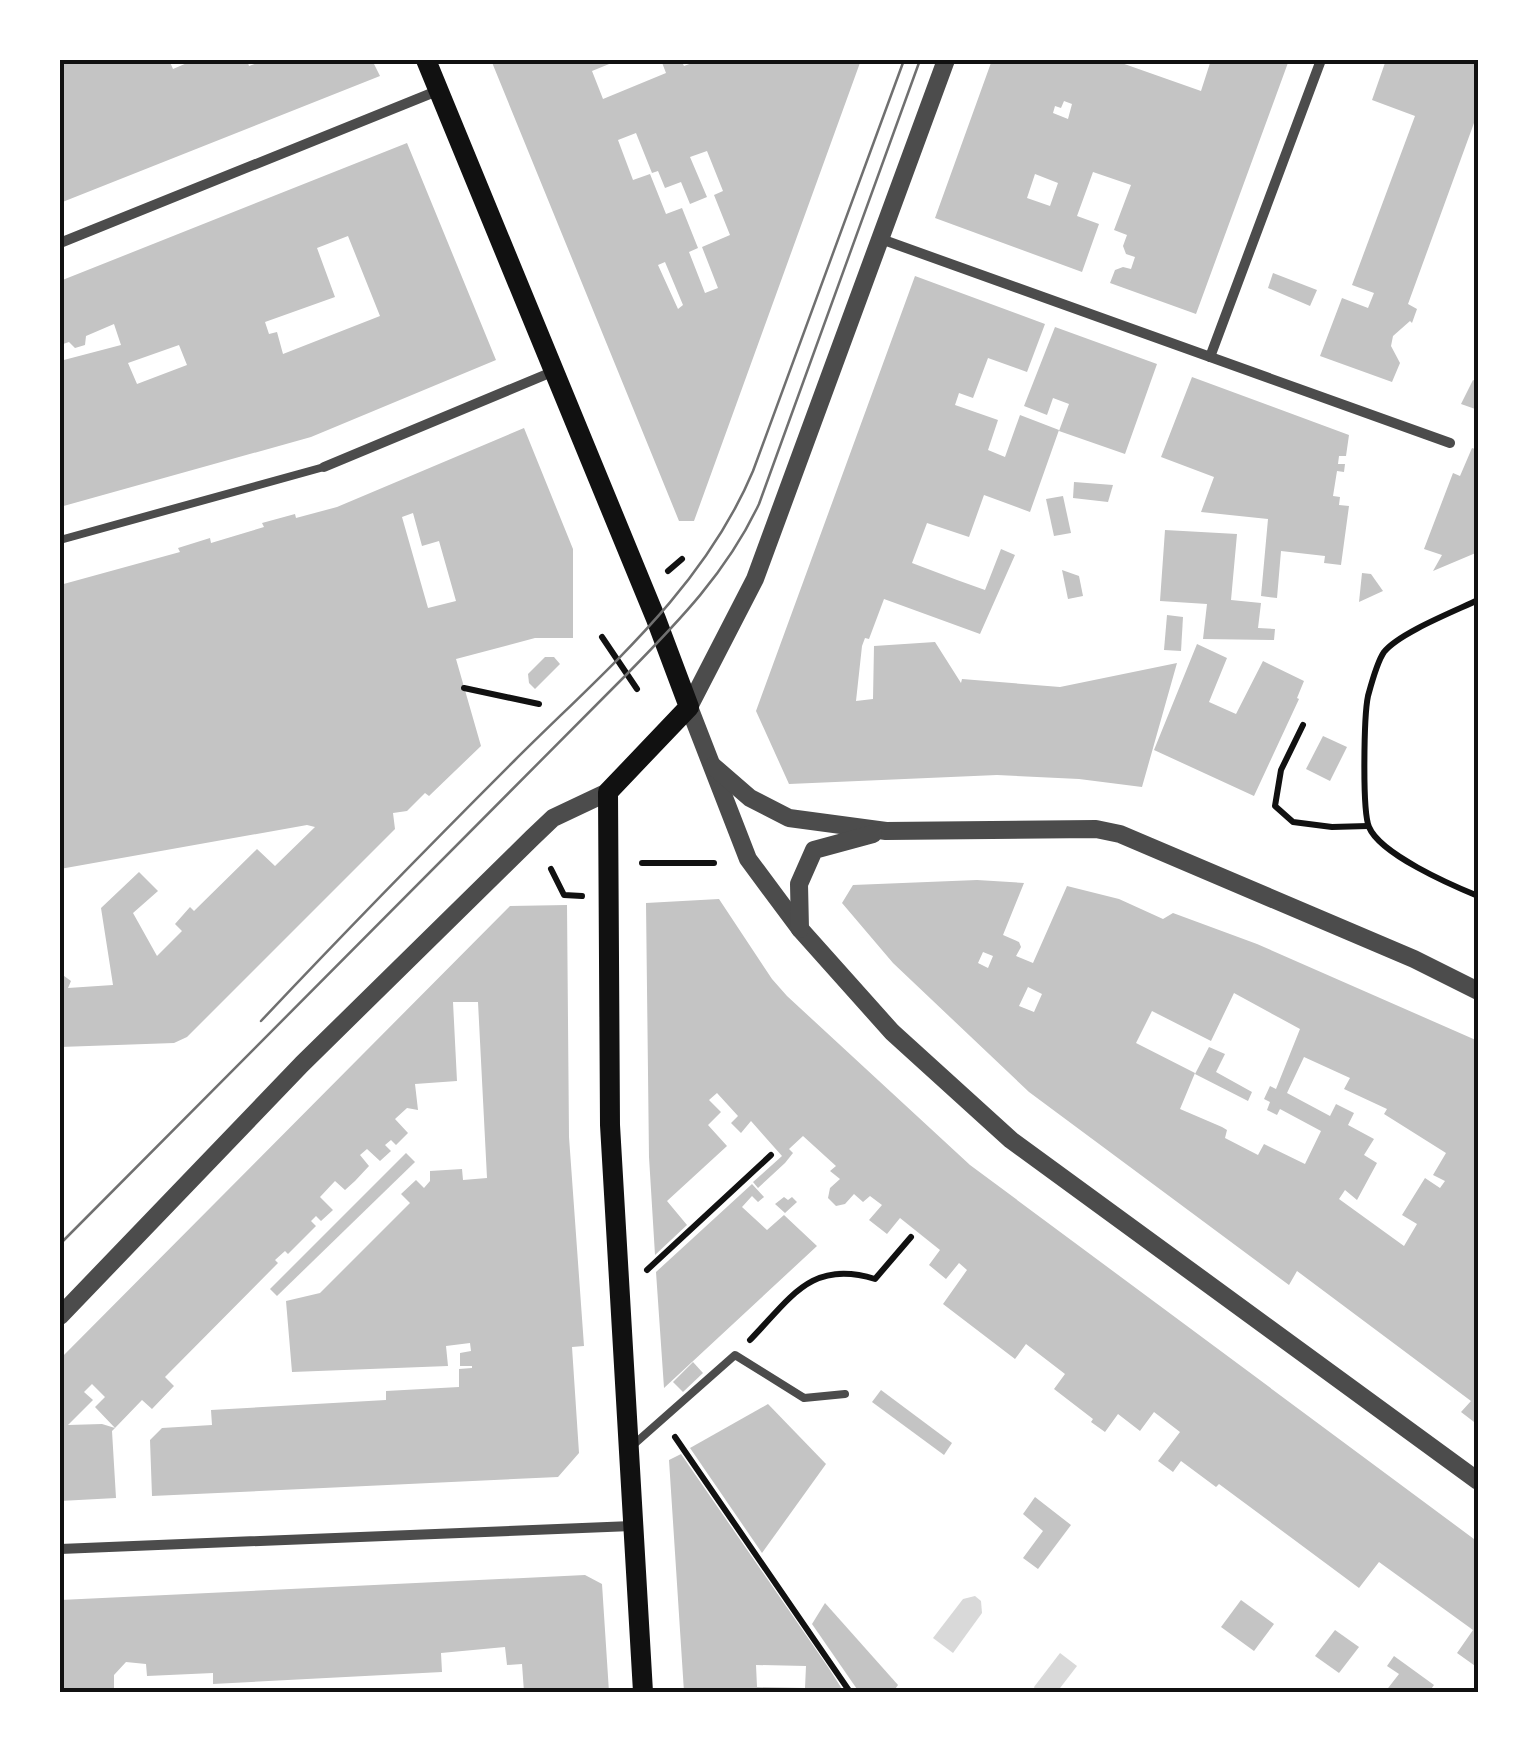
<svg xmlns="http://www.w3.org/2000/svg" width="1538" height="1752" viewBox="0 0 1538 1752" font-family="Karla,sans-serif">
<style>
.water{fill:#d9d9d9}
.building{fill:#c4c4c4;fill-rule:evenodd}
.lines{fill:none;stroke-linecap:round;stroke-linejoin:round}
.path{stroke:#111;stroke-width:6}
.service{stroke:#4c4c4c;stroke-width:8}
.minor{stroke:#4c4c4c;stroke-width:10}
.tertiary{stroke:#4c4c4c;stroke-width:18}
.secondary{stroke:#111;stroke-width:20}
.tram{stroke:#707070;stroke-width:2.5}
.neatline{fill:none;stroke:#111;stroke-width:4}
</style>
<rect width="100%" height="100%" fill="#fff"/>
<!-- water -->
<g class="water">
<polygon points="975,1596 981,1601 982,1613 953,1653 933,1638 963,1599"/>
<polygon points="1060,1653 1077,1666 1057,1692 1036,1692 1034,1687"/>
</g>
<!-- building -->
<g class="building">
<polygon points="60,60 169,60 173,69 194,60 247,60 249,66 257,63 256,60 372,60 380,76 60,203"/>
<path d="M491 60H619L592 71 603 99 666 73 661 60H681L684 66 700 60H861L694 521H679ZM636 133 652 173 658 171 665 188 681 182 690 204 707 197 690 157 707 151 723 191 714 195 730 235 702 247 718 288 705 293 689 252 698 248 682 208 666 214 650 174 633 180 618 140ZM665 262 683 305 678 309 658 265Z"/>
<path d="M992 60H1113L1201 91 1211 60H1289L1196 314 1110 283 1115 270 1123 267 1131 269 1135 257 1126 254 1123 246 1127 235 1114 230 1131 185 1093 172 1077 216 1099 224 1082 272 935 218ZM1064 101 1072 104 1068 119 1053 113 1055 106 1061 108ZM1035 174 1058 183 1050 206 1027 198Z"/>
<polygon points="1386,60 1478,60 1478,112 1408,304 1417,309 1412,323 1410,321 1393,336 1391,346 1400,363 1392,382 1320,356 1342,298 1368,308 1374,293 1352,285 1415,116 1372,100"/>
<path d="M407 143 496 360 311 437 60 507V361L121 345 114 324 86 336 85 345 75 348 69 342 60 345V281ZM348 236 380 316 283 354 277 332 269 334 265 322 335 297 317 248ZM179 345 187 365 137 384 128 363Z"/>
<polygon points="1273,273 1317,290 1310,306 1268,288"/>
<polygon points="915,276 1045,324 1027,372 988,358 973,398 959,393 955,405 998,420 988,450 1005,457 1020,415 1059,430 1030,512 984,495 969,537 927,523 912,563 957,580 985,590 1001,549 1015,555 980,634 884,599 869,639 865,638 862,646 856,701 873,699 874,646 935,642 961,683 962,679 1060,687 1177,663 1142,787 1079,779 997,775 789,784 756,711"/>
<polygon points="1055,327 1157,364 1125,454 1059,431 1069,404 1053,398 1047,415 1024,406"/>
<polygon points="1192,377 1349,435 1346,456 1339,456 1338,464 1345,464 1344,472 1337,471 1333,496 1340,497 1339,505 1349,506 1341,565 1324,563 1325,556 1281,551 1277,598 1261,596 1268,519 1201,512 1214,477 1161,457"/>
<polygon points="1473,380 1478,382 1478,410 1461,404"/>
<path d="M524 428 573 549V638H535L456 659 481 746 429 796 425 793 407 811 393 813 395 829 187 1037 174 1043 60 1047V973L71 981 68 988 113 985 101 908 139 872 158 891 133 913 157 956 182 931 175 924 190 907 194 911 257 849 275 866 315 827 307 825 60 869V585L180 552 178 548 210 538 211 543 264 527 262 523 295 514 296 518 337 507ZM413 513 422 546 439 541 456 601 428 608 402 517Z"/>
<polygon points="1472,448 1478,450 1478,552 1433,571 1442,555 1424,549 1453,473 1460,476"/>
<polygon points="1074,482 1113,485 1108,502 1073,498"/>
<polygon points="1063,496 1071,533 1054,536 1046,499"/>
<polygon points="1165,530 1237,534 1231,600 1261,603 1258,628 1275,629 1274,640 1203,639 1207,604 1160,601"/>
<polygon points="1062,570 1079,576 1083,596 1068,599"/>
<polygon points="1362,573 1371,574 1383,591 1359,602"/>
<polygon points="1167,615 1183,617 1181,651 1164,650"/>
<polygon points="1197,644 1227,658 1209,702 1236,714 1263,661 1304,681 1297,698 1299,699 1254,796 1154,750"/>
<polygon points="545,657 554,657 560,664 535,689 529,683 528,674"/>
<polygon points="1323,736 1347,747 1330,781 1306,769"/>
<path d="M977 880 1024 883 1003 935 1019 942 1021 947 1016 956 1033 963 1067 886 1119 899 1163 919 1173 913 1257 944 1478 1041V1425L1461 1412 1471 1401 1297 1271 1289 1285 1029 1092 893 963 842 903 853 885ZM983 952 993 956 988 968 978 963ZM1028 987 1042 994 1034 1012 1019 1006ZM1234 993 1300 1029 1276 1089 1270 1086 1264 1099 1270 1102 1267 1110 1277 1115 1280 1109 1321 1131 1305 1164 1264 1144 1258 1155 1225 1138 1227 1130 1222 1127 1180 1109 1195 1073 1136 1043 1152 1011 1211 1041ZM1304 1057 1350 1078 1344 1089 1387 1109 1384 1114 1446 1153 1433 1175 1445 1181 1440 1188 1425 1178 1402 1215 1417 1224 1404 1246 1339 1199 1345 1190 1357 1200 1377 1163 1364 1155 1374 1139 1348 1125 1354 1113 1336 1104 1330 1116 1287 1093Z"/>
<polygon points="719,899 772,979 787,996 970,1165 1478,1542 1478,1668 1457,1653 1473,1630 1379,1562 1359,1588 1219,1484 1216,1487 1181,1461 1173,1472 1158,1461 1180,1432 1154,1412 1140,1431 1118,1414 1105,1432 1091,1422 1093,1419 1054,1389 1065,1374 1026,1344 1015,1359 943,1304 967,1270 959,1263 946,1279 929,1265 940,1250 900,1218 887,1234 869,1220 882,1205 870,1196 863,1202 854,1194 845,1204 836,1206 828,1198 830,1188 840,1179 830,1171 836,1166 803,1136 789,1149 793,1153 785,1163 758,1188 753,1182 782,1156 751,1121 741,1133 731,1123 738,1116 717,1093 709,1100 721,1112 708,1125 727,1146 667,1201 687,1225 655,1255 649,1157 646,903"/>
<polygon points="567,905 569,1137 584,1346 572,1347 579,1453 558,1477 152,1496 150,1440 162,1428 212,1425 211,1410 386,1400 386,1391 459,1387 459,1369 472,1368 472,1366 460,1366 460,1353 471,1351 470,1343 446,1346 448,1366 292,1372 286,1301 320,1293 410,1203 401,1194 416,1180 424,1188 430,1181 430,1171 462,1169 463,1180 487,1178 478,1002 453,1002 457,1081 415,1084 418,1110 407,1108 395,1119 408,1133 396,1145 391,1140 385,1145 391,1151 380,1161 367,1149 360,1155 369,1166 355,1181 345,1190 335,1181 320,1197 333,1210 321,1221 316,1216 311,1221 316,1226 288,1254 285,1251 275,1260 278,1263 165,1377 174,1386 152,1409 142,1400 115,1428 95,1407 105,1397 92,1384 84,1392 93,1400 68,1425 102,1424 115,1428 112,1431 116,1498 60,1501 60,1359 510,906"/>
<polygon points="1209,1047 1225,1054 1216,1072 1252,1092 1248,1101 1195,1074"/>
<polygon points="406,1153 415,1162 277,1296 270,1289"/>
<polygon points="752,1184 764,1197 758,1202 752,1196 742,1207 767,1230 784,1215 817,1246 664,1388 656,1272"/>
<polygon points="784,1197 788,1200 792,1197 797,1202 785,1213 775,1204"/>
<polygon points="693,1362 703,1373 683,1392 673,1382"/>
<polygon points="881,1390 952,1443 944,1455 872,1402"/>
<polygon points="768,1404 826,1464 762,1553 690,1448"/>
<path d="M681 1454 828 1667 844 1692H684L669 1460ZM756 1665 806 1666 805 1688 757 1687Z"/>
<polygon points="1035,1497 1071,1525 1038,1569 1023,1558 1043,1531 1023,1514"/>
<polygon points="585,1575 602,1584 609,1692 524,1692 522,1664 507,1665 505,1647 441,1653 442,1672 213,1684 213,1673 147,1676 146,1664 126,1662 114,1675 114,1692 60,1692 60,1600"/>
<polygon points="1241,1600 1274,1624 1254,1651 1221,1627"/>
<polygon points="825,1603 898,1685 893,1692 859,1692 812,1624"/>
<polygon points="1335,1630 1359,1647 1339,1673 1315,1656"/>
<polygon points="1394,1656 1434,1685 1429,1692 1385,1692 1399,1674 1387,1666"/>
</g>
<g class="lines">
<!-- path -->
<g class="path">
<polyline points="668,571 682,559"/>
<path d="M1478 600C1455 611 1399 633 1384 652 1377 662 1371 685 1368 696 1364 715 1362 811 1369 827 1380 854 1451 885 1478 896"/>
<polyline points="602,637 637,689"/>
<polyline points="464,688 539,704"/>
<polyline points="1303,725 1281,770 1275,806 1293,822 1332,827 1368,826"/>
<polyline points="642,863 714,863"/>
<polyline points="551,869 564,895 582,896"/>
<polyline points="647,1270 771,1155"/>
<path d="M750 1340C791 1298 811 1259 875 1279L911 1237"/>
<polyline points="675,1437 850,1692"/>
</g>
<!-- service -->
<g class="service">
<polyline points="60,540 324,467"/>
<polyline points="632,1446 735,1355 804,1398 845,1394"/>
</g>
<!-- minor -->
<g class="minor">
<polyline points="881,239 1450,443"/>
<polyline points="60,243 437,91"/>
<polyline points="1210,357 1321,60"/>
<polyline points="324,467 552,372"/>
<polyline points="60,1549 632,1526"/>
</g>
<!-- tertiary -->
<g class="tertiary">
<polyline points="946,60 755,579 689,707 748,859 800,929 892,1032 1011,1140 1478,1481"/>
<polyline points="713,766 750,798 789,818 886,831 1096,829 1120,834 1414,959 1478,991"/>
<polyline points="800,929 799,884 814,850 873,834"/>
<polyline points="60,1316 302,1064 532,838 553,818 608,792"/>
</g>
<!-- secondary -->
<polyline class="secondary" points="426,60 656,619 689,707 608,792 610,1125 643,1692"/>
<!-- tram -->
<g class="tram">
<path d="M261 1021C344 933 429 846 514 761 604 671 703 590 753 471L904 60"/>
<path d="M60 1244 627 674C679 621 727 572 759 504L920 60"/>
</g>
</g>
<!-- border -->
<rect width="1538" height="1752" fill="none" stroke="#ffffff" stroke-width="125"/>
<rect x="62" y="62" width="1414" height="1628" class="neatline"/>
</svg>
